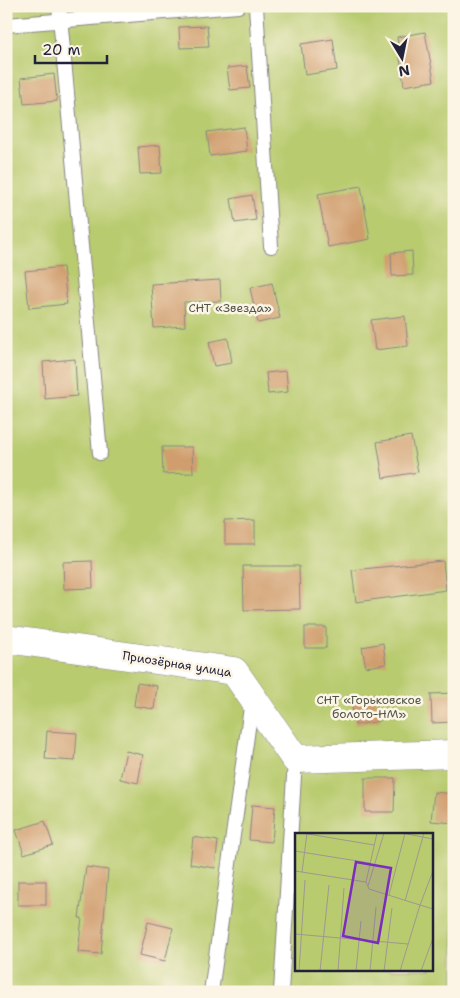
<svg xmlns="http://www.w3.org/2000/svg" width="460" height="998" viewBox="0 0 460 998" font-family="'Shantell Sans',sans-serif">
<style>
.green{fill:#b8cb6e;stroke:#6d7654;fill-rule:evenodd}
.building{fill:#d09e6e}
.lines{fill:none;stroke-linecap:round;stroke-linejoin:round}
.lane-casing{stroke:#8a8483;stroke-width:16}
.street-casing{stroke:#8a8483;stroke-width:29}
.lane{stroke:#fff;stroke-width:14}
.street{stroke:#fff;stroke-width:28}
.labels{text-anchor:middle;stroke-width:5;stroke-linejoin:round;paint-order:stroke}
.park-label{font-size:12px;fill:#4f554a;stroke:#fcf5e5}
.street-label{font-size:12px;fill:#22223b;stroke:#fcf5e5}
.inset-road{fill:none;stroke:#9f9891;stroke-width:1}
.view{fill:#7b2cbf;fill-opacity:0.15;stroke:#7b2cbf;stroke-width:2.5}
.inset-edge{fill:none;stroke:#22223b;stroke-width:2.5}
</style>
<rect width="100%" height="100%" fill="#fcf5e5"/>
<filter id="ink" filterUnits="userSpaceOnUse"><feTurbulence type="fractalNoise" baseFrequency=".02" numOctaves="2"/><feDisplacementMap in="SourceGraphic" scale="10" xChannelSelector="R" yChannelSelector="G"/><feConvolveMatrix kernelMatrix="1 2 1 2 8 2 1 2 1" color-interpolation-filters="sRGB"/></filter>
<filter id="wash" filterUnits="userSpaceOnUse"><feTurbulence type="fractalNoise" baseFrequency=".0096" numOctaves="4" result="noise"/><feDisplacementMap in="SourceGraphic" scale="20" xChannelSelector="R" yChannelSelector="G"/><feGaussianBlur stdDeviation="1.12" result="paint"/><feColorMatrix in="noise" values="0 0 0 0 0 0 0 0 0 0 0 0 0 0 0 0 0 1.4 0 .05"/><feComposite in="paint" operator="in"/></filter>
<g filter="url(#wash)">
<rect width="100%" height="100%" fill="#f3e6cb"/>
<!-- green -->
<path class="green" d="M6 6H454V992H6ZM296 834H431V969H296Z"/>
<g id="blocks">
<!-- building -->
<g class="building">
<polygon points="207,26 209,47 180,48 179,27"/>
<polygon points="425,32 434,81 404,86 397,37"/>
<polygon points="333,39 337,70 305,75 301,44"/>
<polygon points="247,66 250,88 230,90 227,68"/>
<polygon points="54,74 57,101 24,104 21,78"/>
<polygon points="244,127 247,151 210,156 207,132"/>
<polygon points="160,145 162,173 140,174 138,147"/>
<polygon points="361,186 370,239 328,247 318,194"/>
<polygon points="252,195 256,220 235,223 231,199"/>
<polygon points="412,251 413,275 392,276 391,253"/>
<polygon points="63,267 67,304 29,308 25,271"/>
<polygon points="220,280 221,301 184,302 185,326 154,328 151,284"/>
<polygon points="272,283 280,318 258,323 250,288"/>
<polygon points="405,316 408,346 375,350 371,320"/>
<polygon points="228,338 232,363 214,366 209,342"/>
<polygon points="75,359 77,396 45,399 43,362"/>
<polygon points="286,371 288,392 268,394 266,373"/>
<polygon points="411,436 418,472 383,478 377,442"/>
<polygon points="162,447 192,447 193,473 163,474"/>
<polygon points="255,520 255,544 225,544 225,521"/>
<polygon points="92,561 93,588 64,589 63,562"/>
<polygon points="443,561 446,590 356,602 352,570"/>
<polygon points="243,566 299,566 300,609 244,610"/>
<rect x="305" y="627" width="21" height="21"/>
<polygon points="383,643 386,664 366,667 362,647"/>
<polygon points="137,683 157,686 154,709 134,706"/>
<polygon points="454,693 454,722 432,723 431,694"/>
<polygon points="375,695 380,721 355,725 351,700"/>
<polygon points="47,731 77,733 75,761 45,759"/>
<polygon points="126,751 143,755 138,783 120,779"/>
<polygon points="365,778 395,778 394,812 365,812"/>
<polygon points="434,792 454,794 454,823 431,821"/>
<polygon points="252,805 275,807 272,842 249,840"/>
<polygon points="45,821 53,845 24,854 16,830"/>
<polygon points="193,837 218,841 215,868 190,864"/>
<polygon points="86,867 108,870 101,954 78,952 82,918 79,918"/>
<rect x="18" y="881" width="28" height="24"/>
<polygon points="148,922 173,928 165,961 140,955"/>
</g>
</g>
</g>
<g filter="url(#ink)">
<use href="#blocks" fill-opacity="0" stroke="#8a8483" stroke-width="1"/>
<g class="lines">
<defs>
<g id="lane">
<polyline points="59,6 100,453"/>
<polyline points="256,6 271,246"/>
<polyline points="6,25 238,6"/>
<polyline points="211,992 252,700"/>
<polyline points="281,992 295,759"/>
</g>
<polyline id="street" points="6,639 234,671 295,759 454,754"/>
</defs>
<!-- lane casing -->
<use href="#lane" class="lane-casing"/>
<!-- street casing -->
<use href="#street" class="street-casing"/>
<!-- lane -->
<use href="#lane" class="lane"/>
<!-- street -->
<use href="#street" class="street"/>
</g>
</g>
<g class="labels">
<!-- park labels -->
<g class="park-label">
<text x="230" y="312">СНТ «Звезда»</text>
<text x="369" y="704">СНТ «Горьковское<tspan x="369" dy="14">болото-НМ»</tspan></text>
</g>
<!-- street labels -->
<g class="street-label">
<text transform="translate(177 664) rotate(9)" y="4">Приозёрная улица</text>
</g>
</g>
<!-- overview -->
<g transform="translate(295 833)">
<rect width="138" height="138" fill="#f3e6cb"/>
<path d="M0 0H137V137H0Z" fill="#b8cb6e"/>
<path class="inset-road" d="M7 0 79 12M107 0 138 6M0 18 75 30M0 38 71 49 74 56 125 72 138 38M7 39 12 0M71 49 82 0M73 53 89 0M94 62 110 0M110 68 129 0M0 101 113 111M4 138 10 47M25 138 34 52M43 138 49 55M61 138 66 88M75 138 81 74M89 138 97 75M105 138 125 72 138 76M126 138 138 105"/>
<path class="view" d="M61 29 96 35 83 110 48 103Z"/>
<rect width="138" height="138" class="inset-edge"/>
</g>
<!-- margin -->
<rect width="460" height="998" fill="none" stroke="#fcf5e5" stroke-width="25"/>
<!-- north arrow -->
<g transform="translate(402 58) rotate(170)" stroke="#fcf5e5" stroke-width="4" paint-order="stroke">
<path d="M0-4L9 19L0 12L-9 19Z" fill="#22223b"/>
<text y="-8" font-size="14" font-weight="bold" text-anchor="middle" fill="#22223b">N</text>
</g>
<!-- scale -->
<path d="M35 55v8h72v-8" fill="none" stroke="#22223b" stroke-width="2.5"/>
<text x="42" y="55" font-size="15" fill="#22223b" stroke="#fcf5e5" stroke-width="4" paint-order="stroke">20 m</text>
</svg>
